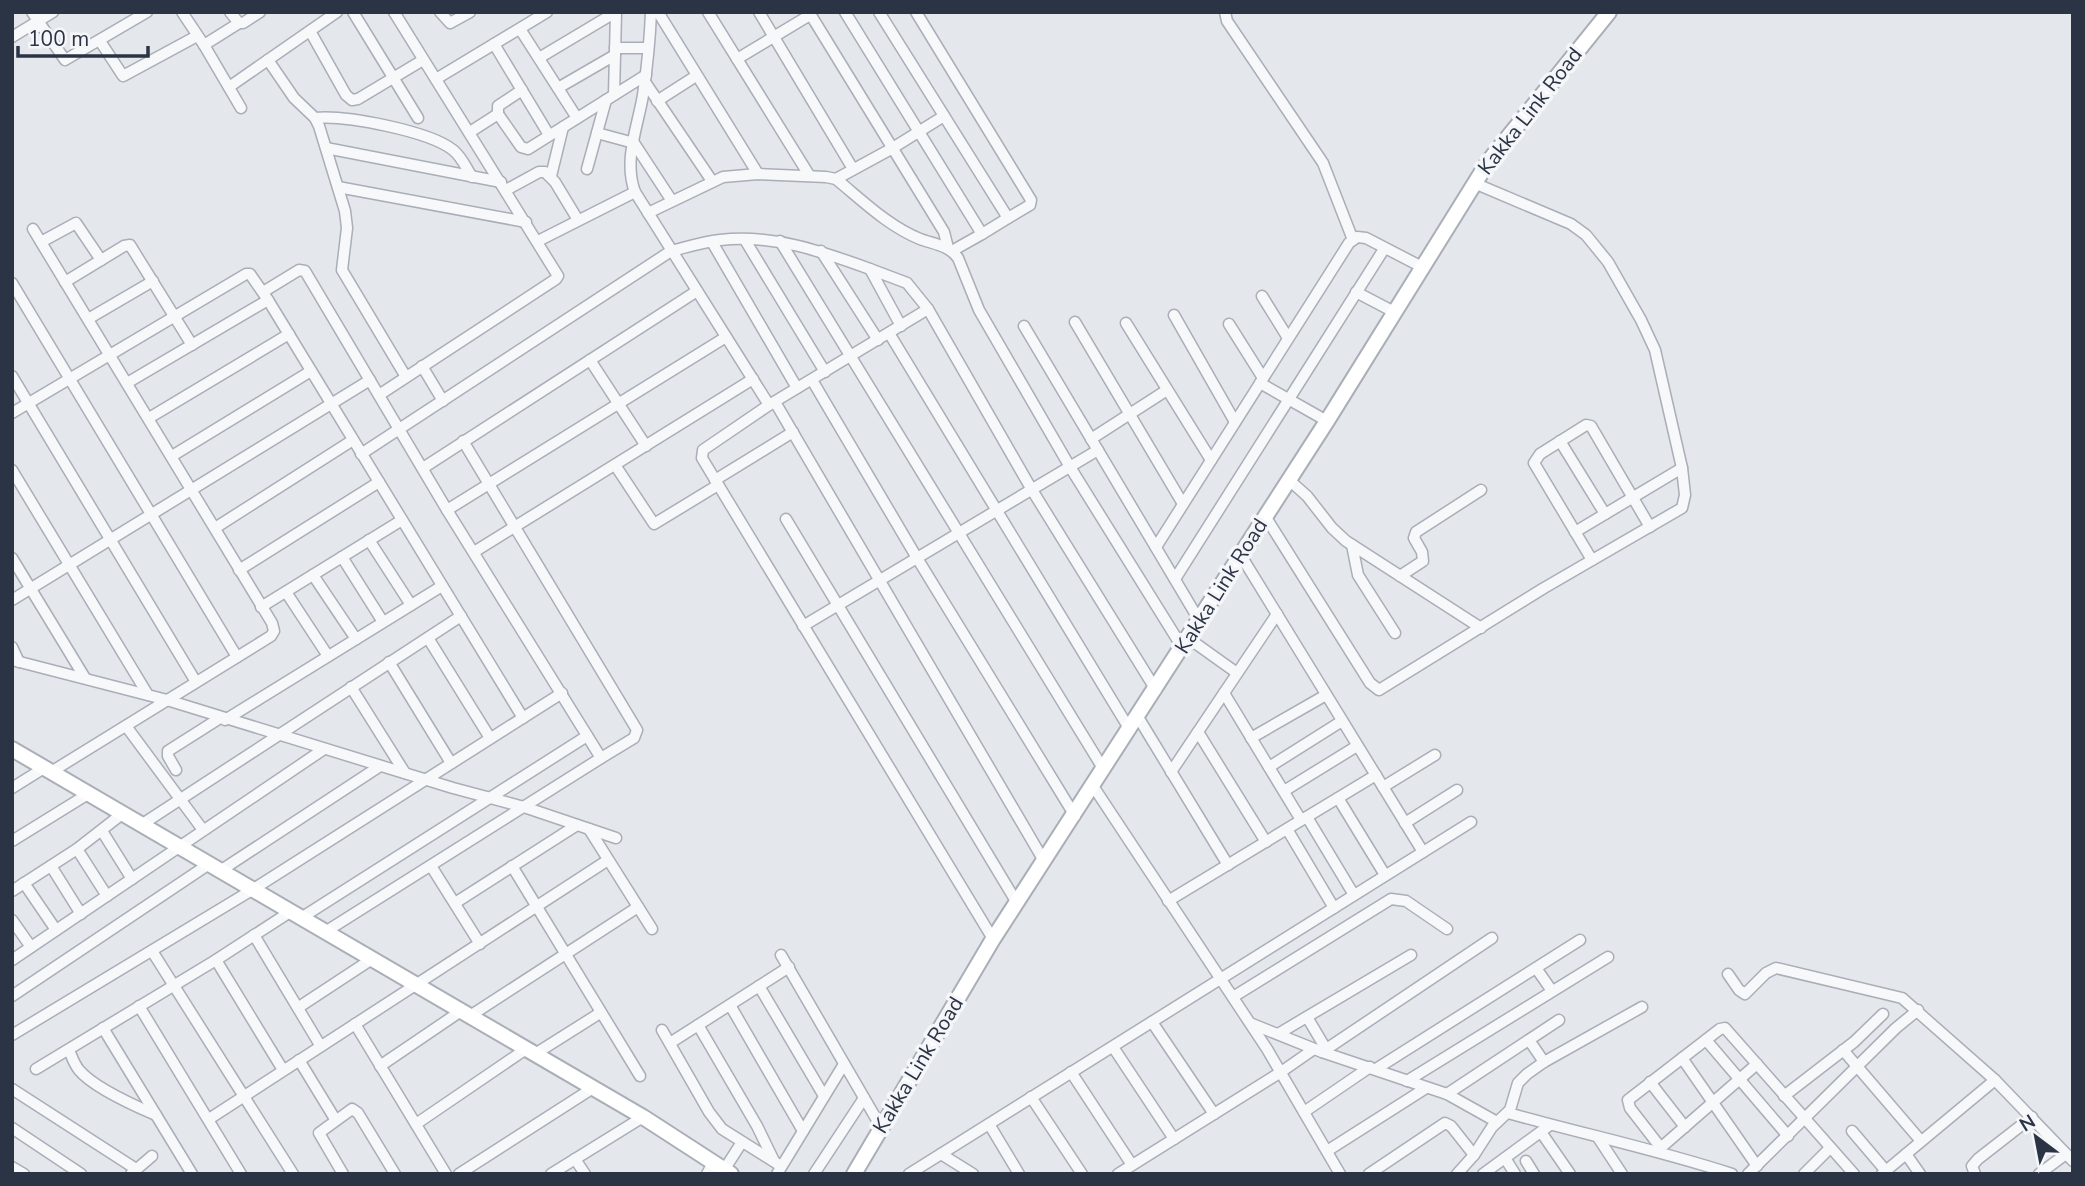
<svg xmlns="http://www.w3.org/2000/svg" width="2085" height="1186" viewBox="0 0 2085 1186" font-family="'Nunito Sans',sans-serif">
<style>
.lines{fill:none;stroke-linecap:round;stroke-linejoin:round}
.street-casing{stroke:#a9aeb7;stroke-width:13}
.secondary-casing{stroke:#a9aeb7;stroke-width:18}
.street{stroke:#f7f8fa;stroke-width:10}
.secondary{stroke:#fff;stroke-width:14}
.labels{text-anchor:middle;stroke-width:7;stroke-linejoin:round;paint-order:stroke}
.street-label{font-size:21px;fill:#2b3445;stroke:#f4f6f9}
</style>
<rect width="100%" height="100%" fill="#e4e7ec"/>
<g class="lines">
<defs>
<g id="street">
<polyline points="32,12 65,60 147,12"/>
<polyline points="182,12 204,45 239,23"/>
<polyline points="230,12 239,23 243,23 260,12"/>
<polyline points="353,12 418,118"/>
<polyline points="440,12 450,23 470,12"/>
<path d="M651 12C650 39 647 68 643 95 638 126 623 160 635 192L769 405"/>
<polyline points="658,12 758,174"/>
<polyline points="708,12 809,175"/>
<polyline points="759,12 853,169"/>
<polyline points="809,12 944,232 948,248"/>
<polyline points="845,12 982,234 952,251"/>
<polyline points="879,12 1008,218 982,234"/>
<polyline points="916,12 1031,200 1030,205 1008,218"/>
<polyline points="1225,12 1227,21 1323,163 1353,240"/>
<polyline points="520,29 577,118"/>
<polyline points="310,31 346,95 352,100 358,99 423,60"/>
<polyline points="12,37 53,12"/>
<polyline points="100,41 123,76 197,36"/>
<polyline points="494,44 549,135"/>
<polyline points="204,45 241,108"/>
<polyline points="615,48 648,48"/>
<polyline points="539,58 616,12"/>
<polyline points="737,59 810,15"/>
<polyline points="268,60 294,98 315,118 319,126 345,211 347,228 342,270 406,377"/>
<polyline points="436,79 547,12"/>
<polyline points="645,82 712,181"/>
<polyline points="229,87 337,12"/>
<polyline points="558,88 615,55"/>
<polyline points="614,95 616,12"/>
<polyline points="657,101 696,76"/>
<polyline points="498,114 498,106 522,90"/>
<path d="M315 118C346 115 429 131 453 150 462 157 466 168 472 177"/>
<polyline points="470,132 498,114 521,147 528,149 646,75"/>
<polyline points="597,133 634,143 672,201"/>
<polyline points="326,148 501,182"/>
<polyline points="587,169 606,100"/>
<polyline points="551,176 563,127"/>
<polyline points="836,179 891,149 944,116"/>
<polyline points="338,187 526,222"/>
<polyline points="506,190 539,172 545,172 555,182 578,220"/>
<path d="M648 213 723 177 758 174 826 177 836 179C863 201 888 226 920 239 933 244 949 245 958 258L979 310 1070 467 1182 647"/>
<polyline points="33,229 272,623 274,631 271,636 51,772"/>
<polyline points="745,240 825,372"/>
<polyline points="538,241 635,192"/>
<polyline points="780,241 1104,770"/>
<polyline points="41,242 76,223 101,260"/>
<polyline points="712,242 797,388"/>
<polyline points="821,251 878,340"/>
<polyline points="65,282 124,246 130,245 192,345"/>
<polyline points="12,283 237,657"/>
<polyline points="263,292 299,270 305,271 447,510 601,758 325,932"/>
<polyline points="1356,292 1396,313"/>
<polyline points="1262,296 1288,338"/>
<polyline points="1174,315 1235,422"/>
<polyline points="88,319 153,281"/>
<polyline points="1075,322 1183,504"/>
<polyline points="1126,323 1211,460"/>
<polyline points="1229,324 1263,378"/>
<polyline points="901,326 870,269 907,283 928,309"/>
<polyline points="1024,326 1199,620"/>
<polyline points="889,333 1130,730"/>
<polyline points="590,360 646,446"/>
<polyline points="422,366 443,401"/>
<polyline points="12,376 196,682"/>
<polyline points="812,380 917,558 1075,816"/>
<polyline points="127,383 268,300"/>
<polyline points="1260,383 1327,421"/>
<polyline points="379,395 556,279 558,276 394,12"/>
<polyline points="775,402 1044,861"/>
<polyline points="12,413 246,274 250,274 268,300 523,718"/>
<polyline points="149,418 289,334"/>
<polyline points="1091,439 1167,390"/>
<polyline points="463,441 637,730 634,738 601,758"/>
<polyline points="1560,441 1605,514"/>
<path d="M361 454 671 251C687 247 703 242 720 240 773 234 821 251 870 269"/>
<polyline points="172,456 311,371"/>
<polyline points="615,465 654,524 718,485"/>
<polyline points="423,468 697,291"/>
<polyline points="12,470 148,695"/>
<polyline points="715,480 793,432"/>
<polyline points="1289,480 1307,496 1332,528 1346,541 1481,628"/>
<polyline points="447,510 726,337"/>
<polyline points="1265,516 1370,683 1379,690 1544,588 1682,508 1685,495 1682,468 1655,350 1641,320 1608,262 1586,235 1571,224 1474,183"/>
<polyline points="786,519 1017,903"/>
<polyline points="215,528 353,440"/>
<polyline points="1575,532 1682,468"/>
<polyline points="369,540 411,605"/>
<polyline points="1352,545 1358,575 1395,633"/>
<polyline points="1156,547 1349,243 1357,237 1366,238 1424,268"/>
<polyline points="474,552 753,379"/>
<polyline points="1240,554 1423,852"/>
<polyline points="342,557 383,622"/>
<polyline points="12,558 85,678"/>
<polyline points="1592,560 1534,463 1540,454 1586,425 1591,426 1650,527"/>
<polyline points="239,570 379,482"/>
<polyline points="313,575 356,639"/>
<polyline points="1400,576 1423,561 1422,552 1414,538 1416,532 1481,490"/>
<polyline points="1175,579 1384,249"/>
<polyline points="286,592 328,656"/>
<polyline points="12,600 370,380"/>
<polyline points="261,607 402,520"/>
<polyline points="803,626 1098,450"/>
<polyline points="428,638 490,738"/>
<polyline points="1188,638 1237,673"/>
<polyline points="12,647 19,662"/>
<polyline points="12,660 167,700 453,788 524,807 616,838"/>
<polyline points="389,662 451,763"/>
<polyline points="351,687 405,773"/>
<polyline points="1224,693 1301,820"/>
<polyline points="1138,717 1228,865"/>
<polyline points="225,720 442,586"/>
<polyline points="126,726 203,830"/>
<polyline points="1198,732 1266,842"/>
<polyline points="1251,738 1326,695"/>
<polyline points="1269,767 1342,721"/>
<polyline points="176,770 168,756 168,751 220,718"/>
<polyline points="1171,772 1277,614"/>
<polyline points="1093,786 1267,1049 1340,1174"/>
<polyline points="1383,787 1435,755"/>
<polyline points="12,788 44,768"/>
<polyline points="1284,791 1357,746"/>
<polyline points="1338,798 1385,875"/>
<polyline points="1307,817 1354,895"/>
<polyline points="1405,823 1457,790"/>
<polyline points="141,825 461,616"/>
<polyline points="589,829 652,929"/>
<polyline points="1287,829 1334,908"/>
<polyline points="102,831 132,879"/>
<polyline points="12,841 88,794"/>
<polyline points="77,849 107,896"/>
<polyline points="51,866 81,914"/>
<polyline points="431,866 480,944"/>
<polyline points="512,866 640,1076"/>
<polyline points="220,871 380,766"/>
<polyline points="24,883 56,930"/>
<polyline points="12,891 77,849 122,814"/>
<polyline points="1168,901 1376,775"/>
<polyline points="455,903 577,825"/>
<polyline points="301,918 587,736"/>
<polyline points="12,920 31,947"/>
<polyline points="254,935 320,1045"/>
<polyline points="993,939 702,458 703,450 769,405 928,309 1032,490 1156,690"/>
<polyline points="152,951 293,1174"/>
<polyline points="781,955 881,1127"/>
<polyline points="12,960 324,749"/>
<polyline points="1536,968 1552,991"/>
<polyline points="1728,974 1739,990 1745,994 1766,973 1776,968 1902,998 1995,1080 2073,1161"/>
<polyline points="759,986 824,1096"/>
<polyline points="12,996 209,864"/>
<polyline points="1233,997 1391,899 1406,901 1447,929"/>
<polyline points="730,1005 803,1131"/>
<polyline points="139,1006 241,1174"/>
<polyline points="299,1007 372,959"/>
<polyline points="470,1016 638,907"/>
<polyline points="1307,1017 1326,1049"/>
<polyline points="1152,1022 1214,1114"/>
<polyline points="355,1024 446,1174"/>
<polyline points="1252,1024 1322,1052 1447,1094 1497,1122"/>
<polyline points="698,1025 757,1126 774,1161"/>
<polyline points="103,1028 192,1174"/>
<polyline points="662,1030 709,1112 722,1129 781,1166"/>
<polyline points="1278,1034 1411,955"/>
<polyline points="12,1035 252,890 562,693"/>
<polyline points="1529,1040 1544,1062"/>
<polyline points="1706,1040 1788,1136"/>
<polyline points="670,1043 789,967"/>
<polyline points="1113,1047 1174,1139"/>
<path d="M69 1050C72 1057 74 1064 79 1070 93 1087 135 1106 156 1115"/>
<polyline points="1843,1050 1921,1141"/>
<polyline points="1322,1052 1492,938"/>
<polyline points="535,1054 600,1013"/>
<polyline points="1682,1058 1757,1166"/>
<polyline points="299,1060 335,1119"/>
<polyline points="380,1066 461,1011"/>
<polyline points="36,1069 216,960"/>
<polyline points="1376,1069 1580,940"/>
<polyline points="283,1070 216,960 290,912"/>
<polyline points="1071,1072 1132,1165"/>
<polyline points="1407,1081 1608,957"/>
<polyline points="1650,1082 1685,1127"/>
<polyline points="12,1089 136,1169"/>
<polyline points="1447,1094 1559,1020"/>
<polyline points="1784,1096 1854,1042 1883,1014"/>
<polyline points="1031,1097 1082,1174"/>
<polyline points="1304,1112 1370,1067"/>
<path d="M1508 1113C1583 1134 1659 1150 1732 1174"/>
<polyline points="209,1119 608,860"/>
<polyline points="416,1124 526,1049"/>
<polyline points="989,1124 1019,1174"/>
<polyline points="12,1128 81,1174"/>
<polyline points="1852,1131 1886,1171"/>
<polyline points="1541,1132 1570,1174"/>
<polyline points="1599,1139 1622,1174"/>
<polyline points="1661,1148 1630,1108 1628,1100 1720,1029 1725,1028 1854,1174"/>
<polyline points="1327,1151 1426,1088"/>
<polyline points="1657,1151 1757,1064"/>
<polyline points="941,1154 973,1174"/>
<polyline points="1906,1154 1920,1174"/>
<polyline points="1505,1158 1515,1174"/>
<polyline points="575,1159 585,1174"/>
<polyline points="1526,1161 1534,1174"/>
<polyline points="12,1167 24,1174"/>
<polyline points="724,1170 742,1142"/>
<polyline points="131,1174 152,1156"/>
<polyline points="343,1174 319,1133 352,1109 358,1113 395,1174"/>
<polyline points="459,1174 593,1088"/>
<polyline points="551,1174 643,1117"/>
<polyline points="707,1174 713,1163"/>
<polyline points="777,1174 844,1064"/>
<polyline points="814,1174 864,1098"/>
<polyline points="909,1174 1471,822"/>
<polyline points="1118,1174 1281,1072 1314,1049"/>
<polyline points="1369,1174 1445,1123 1451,1126 1474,1155"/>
<polyline points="1457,1174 1474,1155 1492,1127 1510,1110 1518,1083 1527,1074 1544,1062 1642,1007"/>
<polyline points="1483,1174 1550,1125"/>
<polyline points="1748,1174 1896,1028 1918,1010"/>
<polyline points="1804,1174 1830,1148"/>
<polyline points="1882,1174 1995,1080"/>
<polyline points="1975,1174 1972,1166 1978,1159 2032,1117"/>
<polyline points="2039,1174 2066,1154"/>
</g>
<g id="secondary">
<polyline points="12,749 643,1117 731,1174"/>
<polyline points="854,1174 993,939 1327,421 1488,162 1609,12"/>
</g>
</defs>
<!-- street casing -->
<use href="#street" class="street-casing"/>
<!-- secondary casing -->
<use href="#secondary" class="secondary-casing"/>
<!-- street -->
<use href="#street" class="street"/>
<!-- secondary -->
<use href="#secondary" class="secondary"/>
</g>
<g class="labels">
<!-- street labels -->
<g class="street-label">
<text transform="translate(1530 111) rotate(-52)" y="7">Kakka Link Road</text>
<text transform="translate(1221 586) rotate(-58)" y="7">Kakka Link Road</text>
<text transform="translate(918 1065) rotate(-59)" y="7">Kakka Link Road</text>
</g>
</g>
<!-- border -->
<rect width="2085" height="1186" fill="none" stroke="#2b3445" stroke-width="28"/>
<!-- north arrow -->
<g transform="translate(2036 1137) rotate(328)" stroke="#f4f6f9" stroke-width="5" paint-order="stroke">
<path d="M0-5L12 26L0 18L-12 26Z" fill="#2b3445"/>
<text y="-10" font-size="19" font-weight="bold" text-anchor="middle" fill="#2b3445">N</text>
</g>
<!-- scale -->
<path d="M18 46v10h130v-10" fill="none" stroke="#2b3445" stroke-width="3.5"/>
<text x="28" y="46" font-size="21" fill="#2b3445" stroke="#f4f6f9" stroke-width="5" paint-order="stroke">100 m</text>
</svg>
